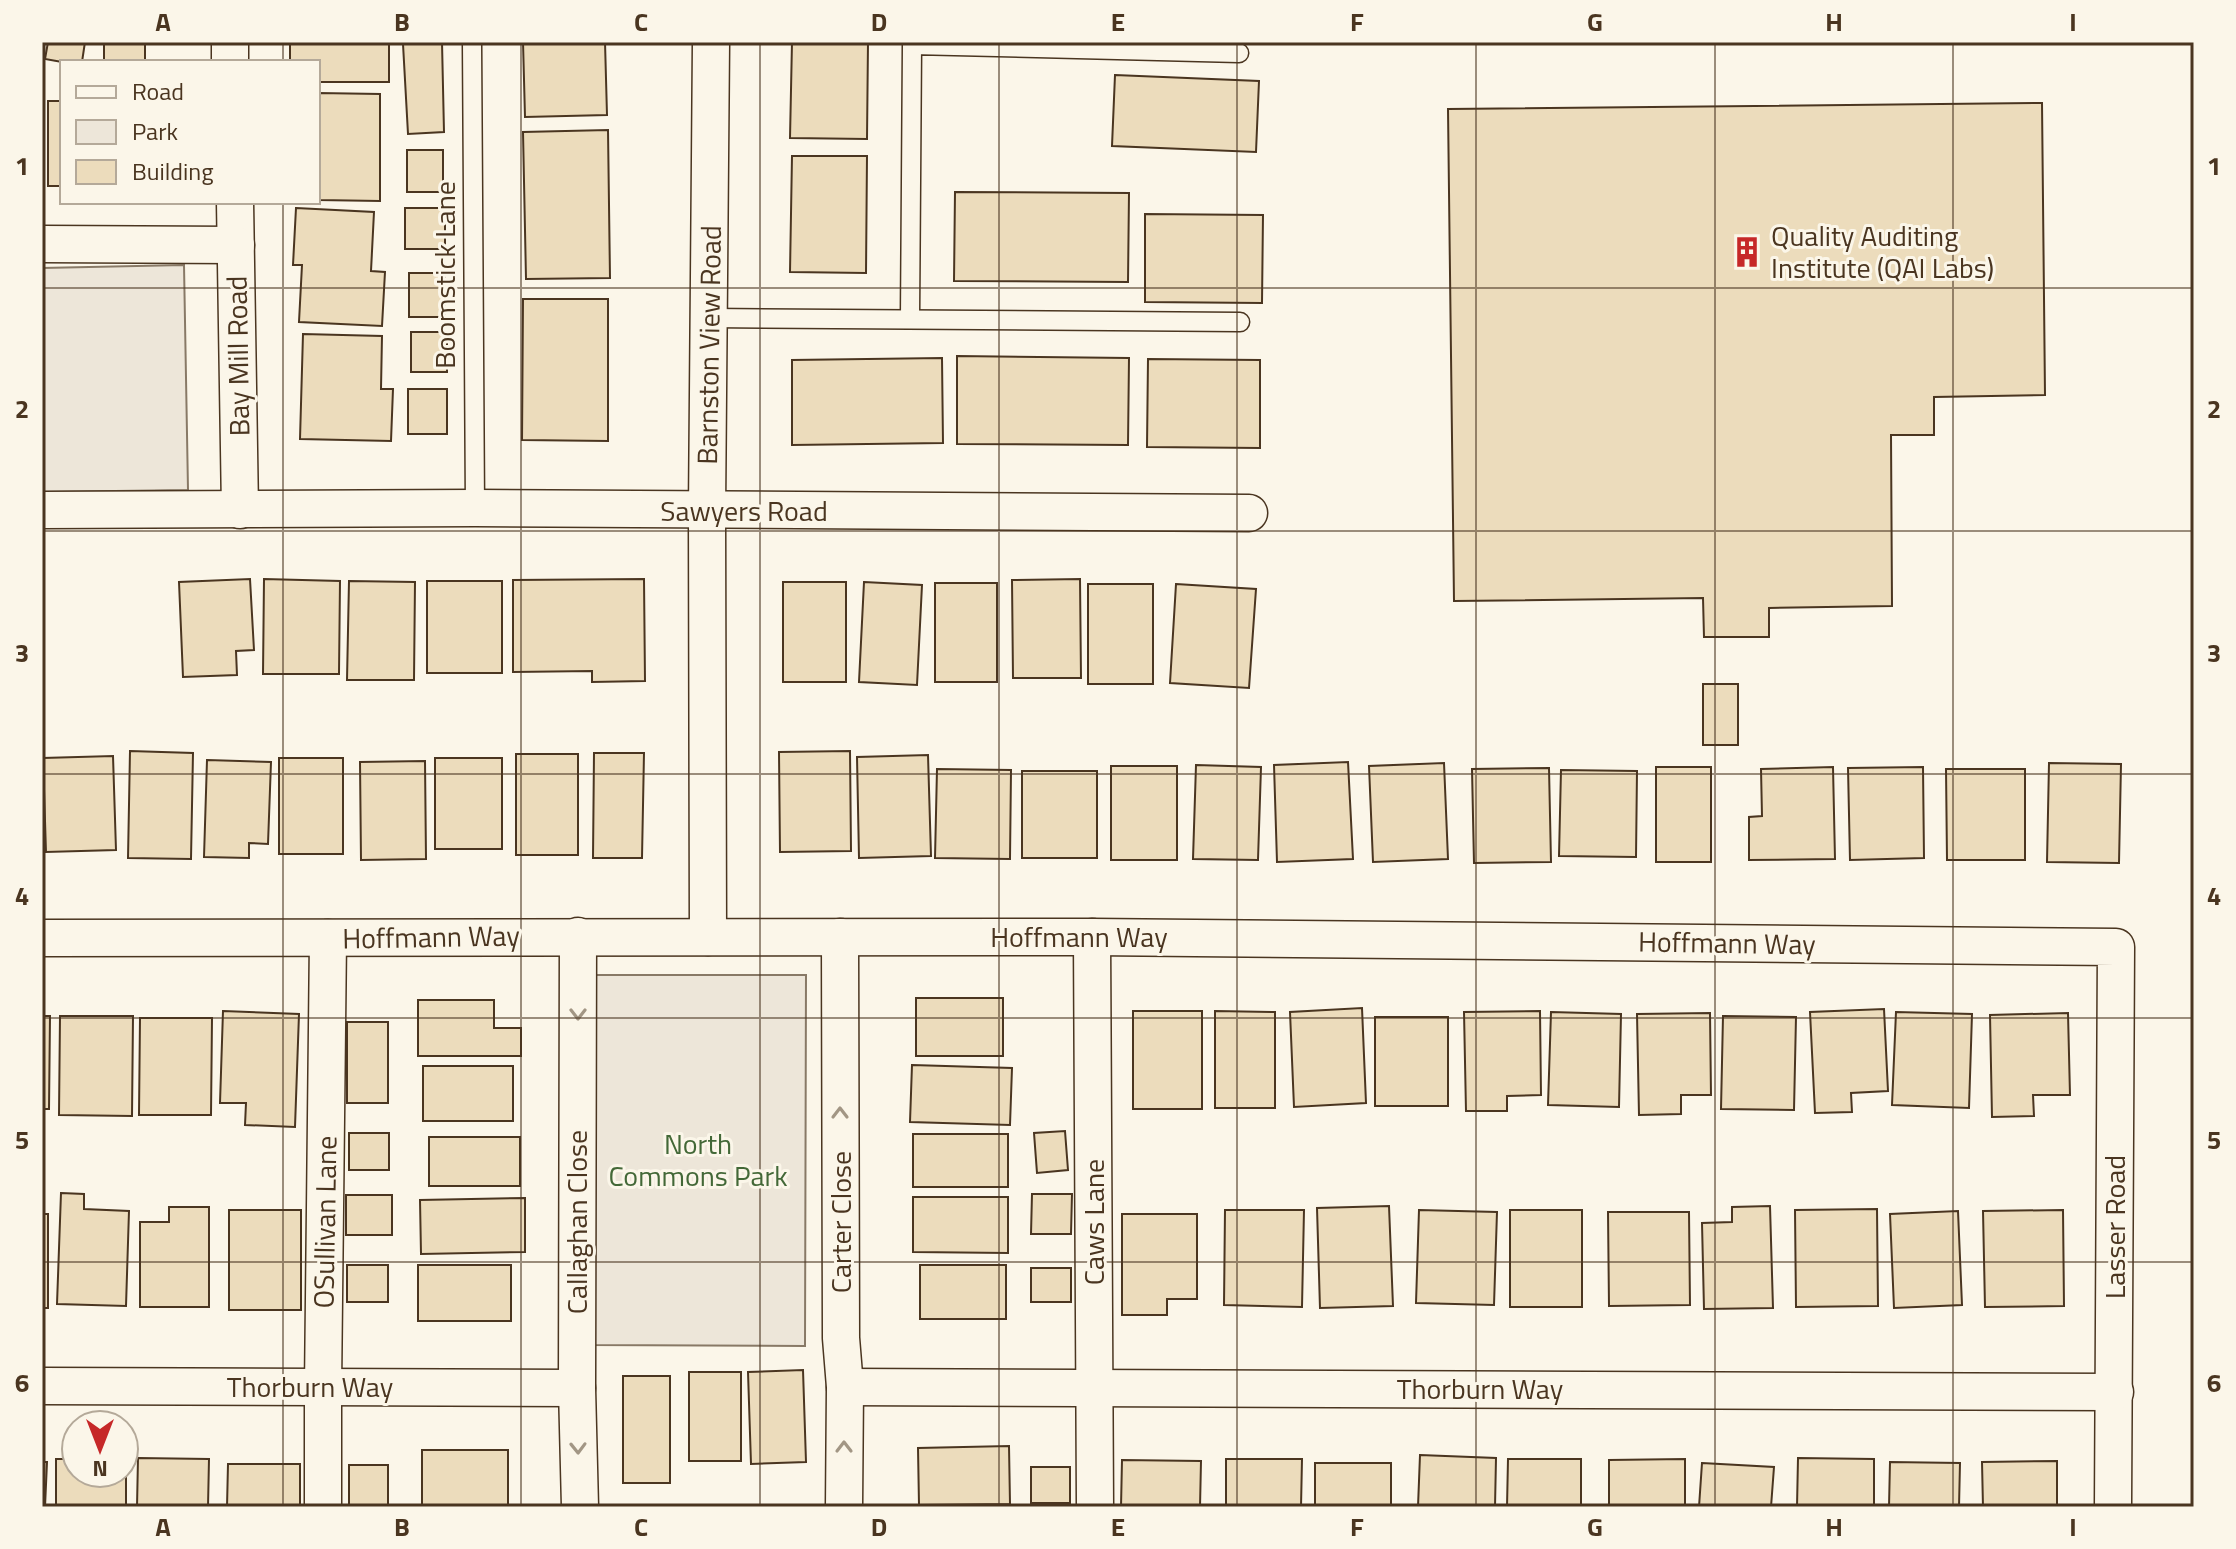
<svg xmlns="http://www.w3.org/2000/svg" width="2236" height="1549" viewBox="0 0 2236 1549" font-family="'Titillium Web',sans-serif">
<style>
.green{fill:#ede6d9;stroke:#887966;stroke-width:2}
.building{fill:#ecdcbc;stroke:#4a3520;stroke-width:2}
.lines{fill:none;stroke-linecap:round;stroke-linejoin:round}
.service-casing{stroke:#4a3520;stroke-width:21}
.minor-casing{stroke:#4a3520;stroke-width:39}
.service{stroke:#fbf6e9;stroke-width:18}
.minor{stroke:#fbf6e9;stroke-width:36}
.oneway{stroke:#a29684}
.grid{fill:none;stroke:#4a3520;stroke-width:2;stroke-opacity:0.55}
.labels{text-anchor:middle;stroke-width:6;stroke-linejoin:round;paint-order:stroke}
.poi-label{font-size:28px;fill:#4a3520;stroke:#fbf6e9;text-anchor:start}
.street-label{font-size:28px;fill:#4a3520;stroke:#fbf6e9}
.park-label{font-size:28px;fill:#436837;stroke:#fbf6e9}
.neatline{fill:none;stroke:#4a3520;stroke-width:3}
.grid-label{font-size:26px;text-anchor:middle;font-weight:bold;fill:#4a3520}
</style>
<rect width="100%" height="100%" fill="#fbf6e9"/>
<!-- green -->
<g class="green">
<polygon points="184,265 188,490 42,492 42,268"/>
<polygon points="590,975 806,975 805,1346 589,1345"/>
</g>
<!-- building -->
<g class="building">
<polygon points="48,42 85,42 82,62 62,62 45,59"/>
<rect x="104" y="42" width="41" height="19"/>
<polygon points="290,42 389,42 389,82 318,82 318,62 290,62"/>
<polygon points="442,42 444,132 408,134 403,44"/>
<polygon points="523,42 605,42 607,115 525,117"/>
<polygon points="792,42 868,42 867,139 790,138"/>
<polygon points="1115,75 1259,81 1256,152 1112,146"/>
<polygon points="318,93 380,94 380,201 318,200"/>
<rect x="48" y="101" width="14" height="85"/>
<polygon points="2042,103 2045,395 1934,397 1934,435 1891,435 1892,606 1769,608 1769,637 1704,637 1703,598 1454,601 1448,109"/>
<polygon points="608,130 610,278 526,279 523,132"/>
<rect x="407" y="150" width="36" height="42"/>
<polygon points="792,156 867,156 866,273 790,272"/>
<polygon points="955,192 1129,193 1128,282 954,281"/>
<polygon points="296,208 374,212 371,271 385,272 382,326 299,322 302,265 293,265"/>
<rect x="405" y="208" width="40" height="41"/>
<polygon points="1145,214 1263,215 1262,303 1145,302"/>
<rect x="409" y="273" width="36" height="44"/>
<polygon points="523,299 608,299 608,441 522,440"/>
<rect x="411" y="332" width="36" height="40"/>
<polygon points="303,334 382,336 381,389 393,389 391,441 300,439"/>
<polygon points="957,356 1129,358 1128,445 957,444"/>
<polygon points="942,358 943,443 792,445 792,360"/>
<polygon points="1148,359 1260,360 1260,448 1147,447"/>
<rect x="408" y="389" width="39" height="45"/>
<polygon points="250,579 254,650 236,651 237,675 183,677 179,582"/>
<polygon points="264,579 340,581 339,674 263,674"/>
<polygon points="644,579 645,681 592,682 592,671 513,672 513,580"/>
<polygon points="1080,579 1081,678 1013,678 1012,580"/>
<polygon points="349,581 415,582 414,680 347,680"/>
<rect x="427" y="581" width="75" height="92"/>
<rect x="783" y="582" width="63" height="100"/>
<polygon points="864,582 922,585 917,685 859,682"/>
<rect x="935" y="583" width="62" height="99"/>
<rect x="1088" y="584" width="65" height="100"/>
<polygon points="1176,584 1256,589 1249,688 1170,683"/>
<rect x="1703" y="684" width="35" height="61"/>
<polygon points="130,751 193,753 191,859 128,858"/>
<polygon points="850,751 851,851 780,852 779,752"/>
<polygon points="594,753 644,753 642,858 593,858"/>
<rect x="516" y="754" width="62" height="101"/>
<polygon points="928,755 931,856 859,858 857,757"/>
<polygon points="113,756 116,850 46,852 43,758"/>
<rect x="279" y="758" width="64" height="96"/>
<rect x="435" y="758" width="67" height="91"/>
<polygon points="207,760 271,762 268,844 249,843 249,858 204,857"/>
<polygon points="425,761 426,859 361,860 360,762"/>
<polygon points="1348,762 1353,859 1277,862 1274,765"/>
<polygon points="1444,763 1448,859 1373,862 1369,766"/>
<polygon points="2049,763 2121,764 2119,863 2047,862"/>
<polygon points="1196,765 1261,767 1258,860 1193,859"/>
<rect x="1111" y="766" width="66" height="94"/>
<rect x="1656" y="767" width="55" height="95"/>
<polygon points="1833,767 1835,859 1749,860 1749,817 1762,816 1761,769"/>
<polygon points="1923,767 1924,858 1850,860 1848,768"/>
<polygon points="1549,768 1551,862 1474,863 1472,769"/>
<polygon points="937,769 1011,770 1010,859 935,858"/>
<polygon points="1946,769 2025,769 2025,860 1947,860"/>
<polygon points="1561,770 1637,771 1636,857 1559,856"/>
<rect x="1022" y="771" width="75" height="87"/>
<rect x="916" y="998" width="87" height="58"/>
<polygon points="418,1000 494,1000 494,1028 521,1028 521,1056 418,1056"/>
<polygon points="1362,1008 1366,1103 1294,1107 1290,1012"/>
<polygon points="1884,1009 1888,1091 1851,1093 1852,1112 1815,1113 1810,1012"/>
<polygon points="223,1011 299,1014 295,1127 245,1125 246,1103 220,1103"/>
<rect x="1133" y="1011" width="69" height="98"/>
<polygon points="1215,1011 1275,1012 1275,1108 1215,1108"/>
<polygon points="1540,1011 1541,1095 1507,1096 1507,1111 1466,1111 1464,1012"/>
<polygon points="1551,1012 1621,1014 1619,1107 1548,1105"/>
<polygon points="1896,1012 1972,1014 1969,1108 1892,1105"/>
<polygon points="1710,1013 1711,1095 1681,1095 1681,1114 1639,1115 1637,1014"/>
<polygon points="2068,1013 2070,1095 2033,1095 2034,1116 1992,1117 1990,1015"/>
<polygon points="42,1016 50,1016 49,1109 42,1109"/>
<polygon points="60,1016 133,1016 132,1116 59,1115"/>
<polygon points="1723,1016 1796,1017 1794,1110 1721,1109"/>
<rect x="1375" y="1017" width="73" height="89"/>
<polygon points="140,1018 212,1018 211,1115 139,1115"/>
<rect x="347" y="1022" width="41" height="81"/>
<polygon points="912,1065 1012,1068 1010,1125 910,1122"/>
<rect x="423" y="1066" width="90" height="55"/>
<polygon points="1065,1131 1068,1170 1037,1173 1034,1133"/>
<rect x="349" y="1133" width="40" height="37"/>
<rect x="913" y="1134" width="95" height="53"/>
<rect x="429" y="1137" width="91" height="49"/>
<polygon points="61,1193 84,1194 84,1209 129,1211 126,1306 57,1304"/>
<polygon points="1032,1194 1072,1194 1071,1234 1031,1234"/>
<rect x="346" y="1195" width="46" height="40"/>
<polygon points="913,1197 1008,1197 1008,1253 913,1252"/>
<polygon points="525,1198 525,1252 421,1254 420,1200"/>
<polygon points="1389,1206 1393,1306 1320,1308 1317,1208"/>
<polygon points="1770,1206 1773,1308 1704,1309 1702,1223 1732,1222 1732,1207"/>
<polygon points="169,1207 209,1207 209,1307 140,1307 140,1222 169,1222"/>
<polygon points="1877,1209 1878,1306 1796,1307 1795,1210"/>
<rect x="229" y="1210" width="72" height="100"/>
<polygon points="1225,1210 1304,1210 1302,1307 1224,1305"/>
<polygon points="1419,1210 1497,1212 1494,1305 1416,1303"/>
<rect x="1510" y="1210" width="72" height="97"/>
<polygon points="2063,1210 2064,1306 1985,1307 1983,1211"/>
<polygon points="1958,1211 1962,1305 1894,1308 1890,1214"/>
<polygon points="1608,1212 1689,1212 1690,1305 1609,1306"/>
<rect x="42" y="1214" width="6" height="94"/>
<polygon points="1122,1214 1197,1214 1197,1299 1167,1299 1167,1315 1122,1315"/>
<rect x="347" y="1265" width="41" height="37"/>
<rect x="418" y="1265" width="93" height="56"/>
<rect x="920" y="1265" width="86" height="54"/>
<rect x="1031" y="1268" width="40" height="34"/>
<polygon points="803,1370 806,1462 751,1464 748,1372"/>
<rect x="689" y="1372" width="52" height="89"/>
<rect x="623" y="1376" width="47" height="107"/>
<polygon points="1009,1446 1010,1504 919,1505 918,1448"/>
<rect x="422" y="1450" width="86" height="55"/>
<polygon points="1420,1455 1496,1458 1495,1507 1418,1507"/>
<polygon points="138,1458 209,1459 208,1507 137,1507"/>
<polygon points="1798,1458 1874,1459 1874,1507 1797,1507"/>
<polygon points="56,1459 76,1459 76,1473 124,1473 124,1459 126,1459 126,1507 56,1507"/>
<polygon points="1226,1459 1302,1459 1301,1507 1226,1507"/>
<polygon points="1508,1459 1581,1459 1581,1507 1507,1507"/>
<polygon points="1685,1459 1685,1507 1609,1507 1609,1460"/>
<polygon points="1122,1460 1201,1461 1200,1507 1121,1507"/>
<polygon points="2057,1461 2057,1507 1983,1507 1982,1462"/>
<polygon points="42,1462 47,1462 45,1507 42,1507"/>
<polygon points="1890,1462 1960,1463 1959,1507 1889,1507"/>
<rect x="1315" y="1463" width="76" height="44"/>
<polygon points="1702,1463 1774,1467 1771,1507 1699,1507"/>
<polygon points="228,1464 300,1464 300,1507 227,1507"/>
<rect x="349" y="1465" width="39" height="42"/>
<rect x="1031" y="1467" width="39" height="36"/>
</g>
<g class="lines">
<defs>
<g id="service">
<polyline points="472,42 475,508"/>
<polyline points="710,318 1240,322"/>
<polyline points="910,318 912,45 1239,53"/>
</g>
<g id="minor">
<polyline points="230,42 230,62"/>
<polyline points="235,202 240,510"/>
<polyline points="42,244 236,245"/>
<polyline points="42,510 475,508 1249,513"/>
<polyline points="578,936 577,1388 580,1507"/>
<polyline points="708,937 707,511 711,42"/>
<polyline points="840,937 841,1338 845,1387 844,1507"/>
<polyline points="1092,937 1095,1507"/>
<polyline points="42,938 1092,937 2116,947 2113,1507"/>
<polyline points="42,1386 577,1388"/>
<polyline points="845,1387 2115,1392"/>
<polyline points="323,1507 323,1388 328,938"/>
</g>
</defs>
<!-- service casing -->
<use href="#service" class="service-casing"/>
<!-- minor casing -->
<use href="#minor" class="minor-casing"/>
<!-- service -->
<use href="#service" class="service"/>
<!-- minor -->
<use href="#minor" class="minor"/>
</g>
<!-- one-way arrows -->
<defs><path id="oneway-chevron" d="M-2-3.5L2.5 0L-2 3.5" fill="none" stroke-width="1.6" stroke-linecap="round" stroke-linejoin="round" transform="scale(2)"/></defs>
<g class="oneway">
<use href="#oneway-chevron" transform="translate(578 1014) rotate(90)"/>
<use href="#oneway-chevron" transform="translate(840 1113) rotate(-90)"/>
<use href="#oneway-chevron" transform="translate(844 1447) rotate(-90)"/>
<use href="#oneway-chevron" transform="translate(578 1448) rotate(89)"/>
</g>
<!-- grid -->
<path class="grid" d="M283 42V62M521 42V1507M760 42V1507M999 42V1507M1237 42V1507M1476 42V1507M1715 42V1507M1953 42V1507M283 202V1507M42 288H2194M42 531H2194M42 774H2194M42 1018H2194M42 1262H2194"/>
<!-- icons -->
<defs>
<symbol id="building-bare" viewBox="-9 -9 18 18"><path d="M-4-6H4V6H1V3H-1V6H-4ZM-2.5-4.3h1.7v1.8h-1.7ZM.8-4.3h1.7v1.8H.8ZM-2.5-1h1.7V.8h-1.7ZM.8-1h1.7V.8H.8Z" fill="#c62828" stroke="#fbf6e9" stroke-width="2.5" paint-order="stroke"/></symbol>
</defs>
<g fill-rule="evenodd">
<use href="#building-bare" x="1725" y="230" width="44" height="44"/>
</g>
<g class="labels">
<!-- poi labels -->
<g class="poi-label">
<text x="1771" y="246">Quality Auditing<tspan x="1771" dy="32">Institute (QAI Labs)</tspan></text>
</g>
<!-- street labels -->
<g class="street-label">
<text transform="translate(445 275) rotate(-90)" y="10">Boomstick Lane</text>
<text transform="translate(709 345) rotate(-89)" y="10">Barnston View Road</text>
<text transform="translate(238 356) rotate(-91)" y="10">Bay Mill Road</text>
<text x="744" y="521">Sawyers Road</text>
<text transform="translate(431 937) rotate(-1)" y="10">Hoffmann Way</text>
<text x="1079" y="947">Hoffmann Way</text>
<text transform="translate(1727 943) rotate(1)" y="10">Hoffmann Way</text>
<text transform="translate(325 1222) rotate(-89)" y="10">OSullivan Lane</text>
<text transform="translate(577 1222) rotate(-90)" y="10">Callaghan Close</text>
<text transform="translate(841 1222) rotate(-90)" y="10">Carter Close</text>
<text transform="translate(1094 1222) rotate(-90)" y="10">Caws Lane</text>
<text transform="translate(2115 1227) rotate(-90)" y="10">Lasser Road</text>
<text x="310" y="1397">Thorburn Way</text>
<text x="1480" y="1399">Thorburn Way</text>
</g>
<!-- park labels -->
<g class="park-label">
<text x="698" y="1154">North<tspan x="698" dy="32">Commons Park</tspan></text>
</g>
</g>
<!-- border -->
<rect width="2236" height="1549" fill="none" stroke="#fbf6e9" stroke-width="88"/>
<!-- legend -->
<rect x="60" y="60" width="260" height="144" fill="#fbf6e9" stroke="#b4a999" stroke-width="2"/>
<rect x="76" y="86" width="40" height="12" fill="#fbf6e9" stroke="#b4a999" stroke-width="2"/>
<text x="132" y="100" font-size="24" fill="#4a3520">Road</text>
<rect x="76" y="120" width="40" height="24" fill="#ede6d9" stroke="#b4a999" stroke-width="2"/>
<text x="132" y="140" font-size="24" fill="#4a3520">Park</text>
<rect x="76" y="160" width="40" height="24" fill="#ecdcbc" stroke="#b4a999" stroke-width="2"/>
<text x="132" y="180" font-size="24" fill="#4a3520">Building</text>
<!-- north arrow -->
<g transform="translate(100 1449) rotate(180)"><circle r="38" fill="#fbf6e9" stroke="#b4a999" stroke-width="2"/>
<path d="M0-6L14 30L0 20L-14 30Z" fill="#c62828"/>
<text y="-12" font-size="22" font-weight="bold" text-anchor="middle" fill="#4a3520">N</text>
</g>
<rect x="44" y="44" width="2148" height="1461" class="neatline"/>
<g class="grid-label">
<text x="163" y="31">A</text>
<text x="402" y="31">B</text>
<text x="641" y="31">C</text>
<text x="879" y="31">D</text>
<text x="1118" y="31">E</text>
<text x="1357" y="31">F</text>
<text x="1595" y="31">G</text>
<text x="1834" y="31">H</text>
<text x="2073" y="31">I</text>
<text x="22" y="175">1</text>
<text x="2214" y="175">1</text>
<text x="22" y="418">2</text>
<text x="2214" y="418">2</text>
<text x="22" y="662">3</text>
<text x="2214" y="662">3</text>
<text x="22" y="905">4</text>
<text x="2214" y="905">4</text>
<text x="22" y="1149">5</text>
<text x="2214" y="1149">5</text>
<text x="22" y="1392">6</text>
<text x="2214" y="1392">6</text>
<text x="163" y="1536">A</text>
<text x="402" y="1536">B</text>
<text x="641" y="1536">C</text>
<text x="879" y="1536">D</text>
<text x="1118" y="1536">E</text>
<text x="1357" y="1536">F</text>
<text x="1595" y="1536">G</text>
<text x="1834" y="1536">H</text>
<text x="2073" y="1536">I</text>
</g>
</svg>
